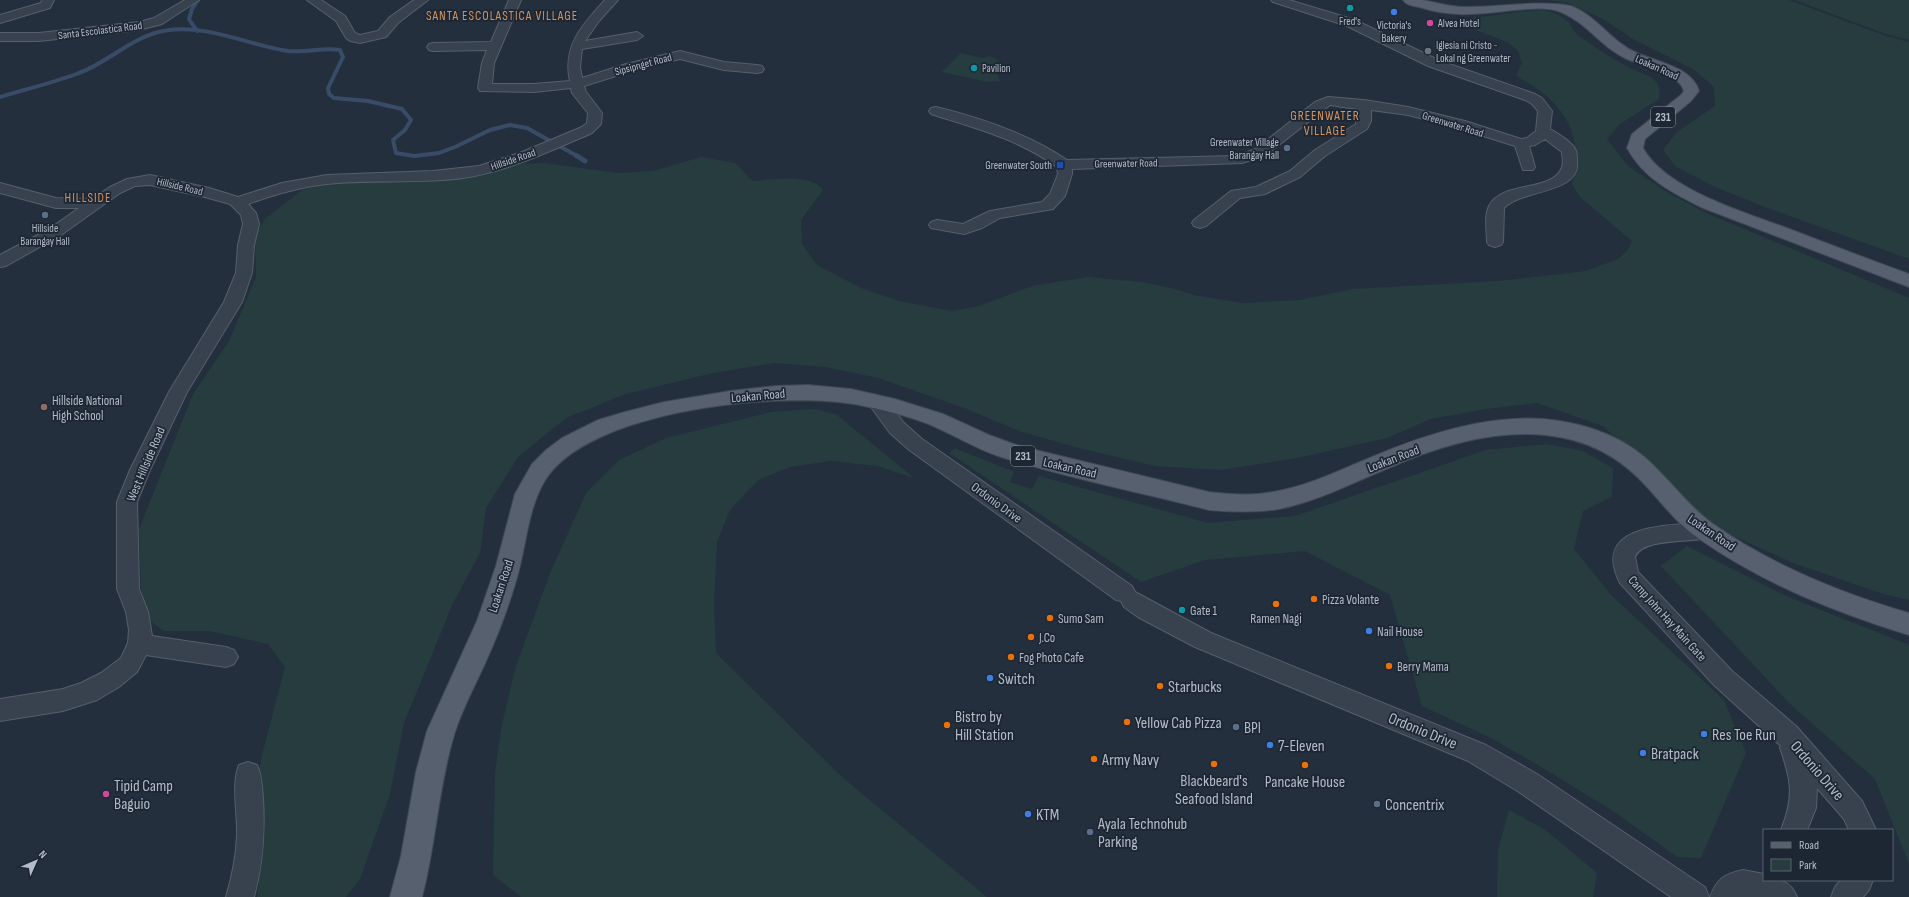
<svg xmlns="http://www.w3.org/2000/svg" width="1909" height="897" viewBox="0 0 1909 897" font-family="'Sofia Sans Condensed',sans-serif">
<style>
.green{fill:#263c3f}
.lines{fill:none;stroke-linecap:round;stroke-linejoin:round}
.stream-far1{stroke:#394c67;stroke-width:4}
.stream{stroke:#394c67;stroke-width:5}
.minor-casing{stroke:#565f6c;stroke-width:2}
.major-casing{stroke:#414a57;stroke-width:2}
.minor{fill:#38414e;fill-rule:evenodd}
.major{fill:#56606e;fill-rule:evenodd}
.culture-dot{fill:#0f9aa8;stroke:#1d2633;stroke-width:1.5}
.shop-dot{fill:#3f7fe0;stroke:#1d2633;stroke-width:1.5}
.hotel-dot{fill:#d1479c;stroke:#1d2633;stroke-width:1.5}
.worship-dot{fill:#6b7280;stroke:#1d2633;stroke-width:1.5}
.service-dot{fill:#5c6f8a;stroke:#1d2633;stroke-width:1.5}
.transit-dot{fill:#1a4fb4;stroke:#1d2633;stroke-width:1.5}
.education-dot{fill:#8d6e63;stroke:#1d2633;stroke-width:1.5}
.food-dot{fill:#e8710a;stroke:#1d2633;stroke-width:1.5}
.labels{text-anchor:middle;stroke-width:3.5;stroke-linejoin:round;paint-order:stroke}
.far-poi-label{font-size:11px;fill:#b4bcc9;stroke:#1d2633}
.far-street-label{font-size:11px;fill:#b4bcc9;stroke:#1d2633}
.shield{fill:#1d2633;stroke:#878f9c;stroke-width:1}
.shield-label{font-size:12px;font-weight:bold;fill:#b4bcc9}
.far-quarter-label{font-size:13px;letter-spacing:1px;fill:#d59563;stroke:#1d2633}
.street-label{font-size:13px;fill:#b4bcc9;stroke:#1d2633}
.poi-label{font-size:13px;fill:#b4bcc9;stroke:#1d2633;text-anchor:start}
.near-poi-label{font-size:16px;fill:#b4bcc9;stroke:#1d2633;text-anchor:start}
.near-street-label{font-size:16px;fill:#b4bcc9;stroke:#1d2633}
</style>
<rect width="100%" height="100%" fill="#242f3e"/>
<!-- green -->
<g class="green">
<polygon points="1548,0 1789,0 1886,36 1909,42 1909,259 1762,206 1713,186 1675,166 1663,150 1677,132 1715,106 1714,87 1693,69 1633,39 1605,20 1569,3"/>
<polygon points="1794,0 1909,0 1909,40 1886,34"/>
<path d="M1544 10 1559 15 1569 22 1573 30 1580 37 1607 55 1628 67 1651 77 1658 84 1660 93 1659 99 1620 124 1607 139 1628 166 1665 191 1704 212 1909 298V600L1883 594 1793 563 1718 529 1669 489 1603 426 1537 403 1486 409 1431 419 1387 438 1297 458 1221 470 1155 466 1079 448 1019 431 967 409 878 378 826 367 775 363 713 373 626 394 566 418 518 457 486 508 480 553 453 603 404 723 390 794 360 879 346 897H257L261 863 256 788 262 755 285 667 268 644 209 631H164L142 615 139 529 193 394 229 341 256 277 255 234 266 218 302 190 315 186 478 173 518 164 544 163 618 173 653 171 701 157 736 163 749 178 754 181C772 180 812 173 823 190L801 220 802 244 817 265 861 288 899 301 952 311 979 306 1032 286 1088 277 1142 282 1171 288 1198 296 1243 303 1300 300 1353 289 1499 281 1586 271 1618 259 1627 251 1632 241 1580 197 1572 184C1582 146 1572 114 1539 90 1532 85 1523 81 1516 75L1522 63 1518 51 1509 43 1453 21 1516 12Z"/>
<polygon points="961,53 982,58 990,56 1007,66 996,70 1000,81 988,82 942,72"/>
<polygon points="815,409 837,415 914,478 877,466 831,461 790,467 758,480 730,510 717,542 714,605 716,653 843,778 987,897 521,897 493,875 495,773 501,729 515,669 550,573 586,493 619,460 666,438 771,412"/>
<polygon points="1547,444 1583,451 1613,468 1612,497 1583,511 1574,549 1612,596 1724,700 1746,753 1701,858 1677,857 1616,813 1548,771 1493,739 1422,706 1390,595 1305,551 1205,560 1141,582 949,453 955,448 1014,472 1010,482 1032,489 1039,476 1208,523 1295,516 1486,450"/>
<polygon points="936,448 1101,562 1102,563 935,449"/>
<polygon points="1687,546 1786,596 1909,645 1909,864 1875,779 1789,703 1661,566"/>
<polygon points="1509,810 1544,829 1597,873 1593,897 1497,897 1498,850"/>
</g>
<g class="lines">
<!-- stream-far1 -->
<g class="stream-far1">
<polyline points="197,31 189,19 192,9 198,0"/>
<path d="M0 97C26 89 53 83 79 73 110 62 134 34 169 30 210 25 248 45 288 51 306 53 323 47 340 50L343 57 328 88 329 94 334 98 368 101 402 109 411 120 405 130 393 140 396 153 414 156 439 153 455 147 490 130 510 125 527 128 579 157"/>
</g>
<!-- stream -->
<polyline class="stream" points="577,156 585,161"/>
<defs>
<g id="minor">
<polygon points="42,0 54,0 50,8 0,23 0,15 41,3"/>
<polygon points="185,0 199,0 162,24 139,30 39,41 0,41 0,33 39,33 139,22 154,18"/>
<polygon points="307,0 321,0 345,16 355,33 360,35 378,31 390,17 414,0 428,0 398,23 386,37 360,43 350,41 346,38 336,21"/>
<path d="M509 0H521L494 63 492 84H534L570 81C562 46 583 24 605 0H618L599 21 585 41 637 32 643 36 637 40 582 49 580 67 582 78 626 64 680 51 724 62 757 65 762 66 764 69 762 72 757 73 724 70 680 59 635 70 584 86 586 92 602 113 601 124 592 133C550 151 509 171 463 178 418 184 372 179 327 184 299 187 273 195 248 204L256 213 259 224 254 245 252 273 242 302 187 392 150 470 137 502 139 589 148 612 152 636 226 647 234 650 238 657 234 664 226 667 146 655 137 672 119 687 97 700 63 711 0 721V699L63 689 81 683 101 673 121 658 128 643 129 630 126 612 117 589V502L130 470 169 392 224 302 236 273 238 245 243 224 241 215 230 204 205 197 150 185 135 186 120 193 61 235 6 266 0 267V255L49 229 79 208H56L0 193V183L56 198 92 199 110 187 127 179 150 175 209 188 238 197 282 183 327 175 433 171 479 166 522 152 582 127 587 123 588 113 572 93 571 88 534 92 480 91 478 88 482 63 487 50 433 51 429 50 427 47 429 44 433 43 491 42Z"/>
<path d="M1271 0H1289L1355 20 1438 60 1535 94 1542 98 1552 111 1550 129C1558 134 1573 142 1576 151 1577 154 1577 159 1577 163 1580 193 1520 190 1504 208L1503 242 1501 245 1495 247 1489 245 1487 242C1487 231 1484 216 1489 206 1502 180 1553 193 1562 167 1564 163 1562 157 1562 152L1545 139 1535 145 1529 146 1535 167 1533 170H1523L1515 146 1455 127 1408 115 1371 110V121L1367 129 1325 156 1300 177 1265 194 1240 198 1206 226 1200 228 1194 226 1192 223 1194 220 1231 191 1256 187 1290 171 1315 150 1356 124 1357 109 1330 105 1266 155 1242 163 1072 169V174L1065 196 1053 209 1000 218 982 228 964 234 931 228 929 225 931 222 937 220 963 224 990 211 1042 202 1050 194 1058 174 1057 167C1018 139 975 128 931 114L929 111 931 108 936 107C981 118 1029 134 1067 160L1236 156 1256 149 1315 102 1328 97 1364 100 1408 107 1465 121 1521 139 1527 138 1536 131 1538 111 1532 104 1525 100 1428 66 1347 26 1273 2Z"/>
<polygon points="878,396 885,398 904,423 922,439 1132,586 1135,592 1211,633 1486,745 1537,774 1705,887 1709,897 1671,897 1519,792 1468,761 1195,647 1138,617 1124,607 1121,601 1116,600 908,449 890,433 868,403 871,398"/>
<path d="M1705 523 1713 525 1716 531 1713 537C1695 543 1642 537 1635 557L1638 572 1732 671 1797 727 1862 801 1876 830H1849L1844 819 1817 788 1816 808 1807 830H1781C1794 798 1792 781 1780 748L1781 746 1714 685 1620 583C1590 524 1668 525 1705 523Z"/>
<path d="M248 762 257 765C262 776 262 787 263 799 265 833 263 864 254 897H226C232 877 236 857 237 836 238 815 231 784 239 765Z"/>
<path d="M1743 870 1764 874V880C1781 880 1790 880 1797 897H1710C1717 879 1724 874 1743 870Z"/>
<polygon points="1841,880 1873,880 1869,890 1863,897 1831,897 1835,887"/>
</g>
<g id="major">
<path d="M1403 0C1408 0 1415 0 1421 0 1437 2 1451 8 1468 7 1503 7 1537 0 1571 6 1596 15 1611 42 1637 53 1657 62 1692 67 1699 91L1691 101 1645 139 1643 148C1667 191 1748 213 1792 230 1831 245 1870 260 1909 274V287L1703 208C1673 193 1644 179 1627 148L1632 134 1681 95 1684 91C1680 74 1642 66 1627 59 1602 48 1588 24 1563 13 1553 8 1539 8 1527 9 1487 12 1460 20 1419 7 1413 6 1406 5 1403 0Z"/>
<path d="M808 385 851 389 895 399 943 414 989 435 1019 446 1209 492C1232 495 1255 496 1278 491 1311 485 1342 469 1372 457 1426 434 1486 415 1544 419 1587 423 1629 438 1658 470 1676 488 1692 509 1713 524 1772 565 1840 593 1909 613V635C1835 612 1762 583 1698 538 1679 525 1664 506 1649 489 1621 457 1588 439 1545 435 1492 430 1439 446 1391 467 1354 482 1318 501 1279 509 1255 513 1232 512 1209 510 1139 492 1067 478 998 456 975 448 954 435 931 425 906 415 880 409 854 404 779 391 586 410 544 482 527 511 526 549 516 581 508 608 498 635 486 661 475 686 462 709 454 735 438 788 436 844 422 897H390L401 856 416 772 427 731 477 621 496 566 515 494 532 464 546 450 562 438 598 420 625 412 664 402 730 391 776 386Z"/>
</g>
</defs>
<!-- minor casing -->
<use href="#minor" class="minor-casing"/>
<!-- major casing -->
<use href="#major" class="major-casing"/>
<!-- minor -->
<use href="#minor" class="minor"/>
<!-- major -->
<use href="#major" class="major"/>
</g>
<!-- markers -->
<g class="culture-dot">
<circle cx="1350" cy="8" r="4"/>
<circle cx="974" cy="68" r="4"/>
<circle cx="1182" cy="610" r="4"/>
</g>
<g class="shop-dot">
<circle cx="1394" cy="12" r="4"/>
<circle cx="1369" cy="631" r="4"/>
<circle cx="990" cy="678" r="4"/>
<circle cx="1704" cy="734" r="4"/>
<circle cx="1270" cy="745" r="4"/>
<circle cx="1643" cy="753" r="4"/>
<circle cx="1028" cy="814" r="4"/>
</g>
<g class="hotel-dot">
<circle cx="1430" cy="23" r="4"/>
<circle cx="106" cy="794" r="4"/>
</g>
<circle class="worship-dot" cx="1428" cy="51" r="4"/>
<g class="service-dot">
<circle cx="1287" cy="148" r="4"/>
<circle cx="45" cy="215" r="4"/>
<circle cx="1236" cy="727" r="4"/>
<circle cx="1377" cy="804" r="4"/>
<circle cx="1090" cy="832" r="4"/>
</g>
<rect class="transit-dot" x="1056" y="161" width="8" height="8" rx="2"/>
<circle class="education-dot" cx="44" cy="407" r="4"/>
<g class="food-dot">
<circle cx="1314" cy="599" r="4"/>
<circle cx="1276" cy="604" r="4"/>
<circle cx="1050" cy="618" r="4"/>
<circle cx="1031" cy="637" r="4"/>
<circle cx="1011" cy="657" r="4"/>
<circle cx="1389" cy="666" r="4"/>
<circle cx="1160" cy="686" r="4"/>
<circle cx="1127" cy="722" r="4"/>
<circle cx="947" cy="725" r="4"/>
<circle cx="1094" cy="759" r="4"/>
<circle cx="1214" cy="764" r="4"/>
<circle cx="1305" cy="765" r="4"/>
</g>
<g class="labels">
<!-- far-poi labels -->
<g class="far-poi-label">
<text x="1350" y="25">Fred's</text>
<text x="1438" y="27" text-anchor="start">Alvea Hotel</text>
<text x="1394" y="29">Victoria's<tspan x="1394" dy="13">Bakery</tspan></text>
<text x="1436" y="49" text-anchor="start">Iglesia ni Cristo -<tspan x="1436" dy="13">Lokal ng Greenwater</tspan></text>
<text x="982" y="72" text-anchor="start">Pavilion</text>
<text x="1279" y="146" text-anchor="end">Greenwater Village<tspan x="1279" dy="13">Barangay Hall</tspan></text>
<text x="1052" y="169" text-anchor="end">Greenwater South</text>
<text x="45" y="232">Hillside<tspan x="45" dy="13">Barangay Hall</tspan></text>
</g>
<!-- far-street labels -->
<g class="far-street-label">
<text transform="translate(100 30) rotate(-7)" y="4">Santa Escolastica Road</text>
<text transform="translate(643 64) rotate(-15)" y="4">Sipsipnget Road</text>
<text transform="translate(1657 67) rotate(24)" y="4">Loakan Road</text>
<text transform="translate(1453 124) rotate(17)" y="4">Greenwater Road</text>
<text transform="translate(513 159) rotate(-19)" y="4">Hillside Road</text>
<text transform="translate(1126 163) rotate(-1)" y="4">Greenwater Road</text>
<text transform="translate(180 186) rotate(13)" y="4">Hillside Road</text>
</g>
<!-- shield labels -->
<g class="shield">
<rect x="1651" y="107" width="24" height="20" rx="3"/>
<rect x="1011" y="446" width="24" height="20" rx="3"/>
</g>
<g class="shield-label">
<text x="1663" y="121">231</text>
<text x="1023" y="460">231</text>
</g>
<!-- far-quarter labels -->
<g class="far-quarter-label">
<text x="502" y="20">SANTA ESCOLASTICA VILLAGE</text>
<text x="1325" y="120">GREENWATER<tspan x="1325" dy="15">VILLAGE</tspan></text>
<text x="88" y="202">HILLSIDE</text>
</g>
<!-- street labels -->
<g class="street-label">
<text transform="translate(758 395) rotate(-5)" y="5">Loakan Road</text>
<text transform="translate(1393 458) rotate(-21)" y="5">Loakan Road</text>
<text transform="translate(145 464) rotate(-67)" y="5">West Hillside Road</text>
<text transform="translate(1070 467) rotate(13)" y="5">Loakan Road</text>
<text transform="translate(997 502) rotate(36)" y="5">Ordonio Drive</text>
<text transform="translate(1712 532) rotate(34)" y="5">Loakan Road</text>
<text transform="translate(500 586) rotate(-72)" y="5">Loakan Road</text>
<text transform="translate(1668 618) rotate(48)" y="5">Camp John Hay Main Gate</text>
</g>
<!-- poi labels -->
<g class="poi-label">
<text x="52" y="405">Hillside National<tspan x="52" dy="15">High School</tspan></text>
<text x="1322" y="604">Pizza Volante</text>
<text x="1190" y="615">Gate 1</text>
<text x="1058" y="623">Sumo Sam</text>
<text x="1276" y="623" text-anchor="middle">Ramen Nagi</text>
<text x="1377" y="636">Nail House</text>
<text x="1039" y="642">J.Co</text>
<text x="1019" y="662">Fog Photo Cafe</text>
<text x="1397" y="671">Berry Mama</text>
</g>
<!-- near-poi labels -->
<g class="near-poi-label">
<text x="998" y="684">Switch</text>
<text x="1168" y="692">Starbucks</text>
<text x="955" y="722">Bistro by<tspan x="955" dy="18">Hill Station</tspan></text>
<text x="1135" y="728">Yellow Cab Pizza</text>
<text x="1244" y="733">BPI</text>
<text x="1712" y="740">Res Toe Run</text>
<text x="1278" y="751">7-Eleven</text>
<text x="1651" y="759">Bratpack</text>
<text x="1102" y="765">Army Navy</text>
<text x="1214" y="786" text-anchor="middle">Blackbeard's<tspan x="1214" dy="18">Seafood Island</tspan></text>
<text x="1305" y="787" text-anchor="middle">Pancake House</text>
<text x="114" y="791">Tipid Camp<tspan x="114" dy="18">Baguio</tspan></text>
<text x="1385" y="810">Concentrix</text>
<text x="1036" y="820">KTM</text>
<text x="1098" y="829">Ayala Technohub<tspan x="1098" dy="18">Parking</tspan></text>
</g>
<!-- near-street labels -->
<g class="near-street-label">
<text transform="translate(1423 730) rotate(22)" y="6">Ordonio Drive</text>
<text transform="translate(1818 770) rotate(49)" y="6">Ordonio Drive</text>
</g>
</g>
<!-- legend -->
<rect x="1763" y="829" width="130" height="52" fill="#1d2633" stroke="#59626f"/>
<rect x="1771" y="842" width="20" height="6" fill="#56606e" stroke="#59626f"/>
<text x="1799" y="849" font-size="12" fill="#b4bcc9">Road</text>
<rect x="1771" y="859" width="20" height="12" fill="#263c3f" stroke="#59626f"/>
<text x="1799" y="869" font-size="12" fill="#b4bcc9">Park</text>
<!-- north arrow -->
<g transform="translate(36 861) rotate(45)" stroke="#1d2633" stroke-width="3" paint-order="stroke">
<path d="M0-3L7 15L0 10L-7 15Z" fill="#b4bcc9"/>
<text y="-6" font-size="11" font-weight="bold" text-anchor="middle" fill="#b4bcc9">N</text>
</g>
</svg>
